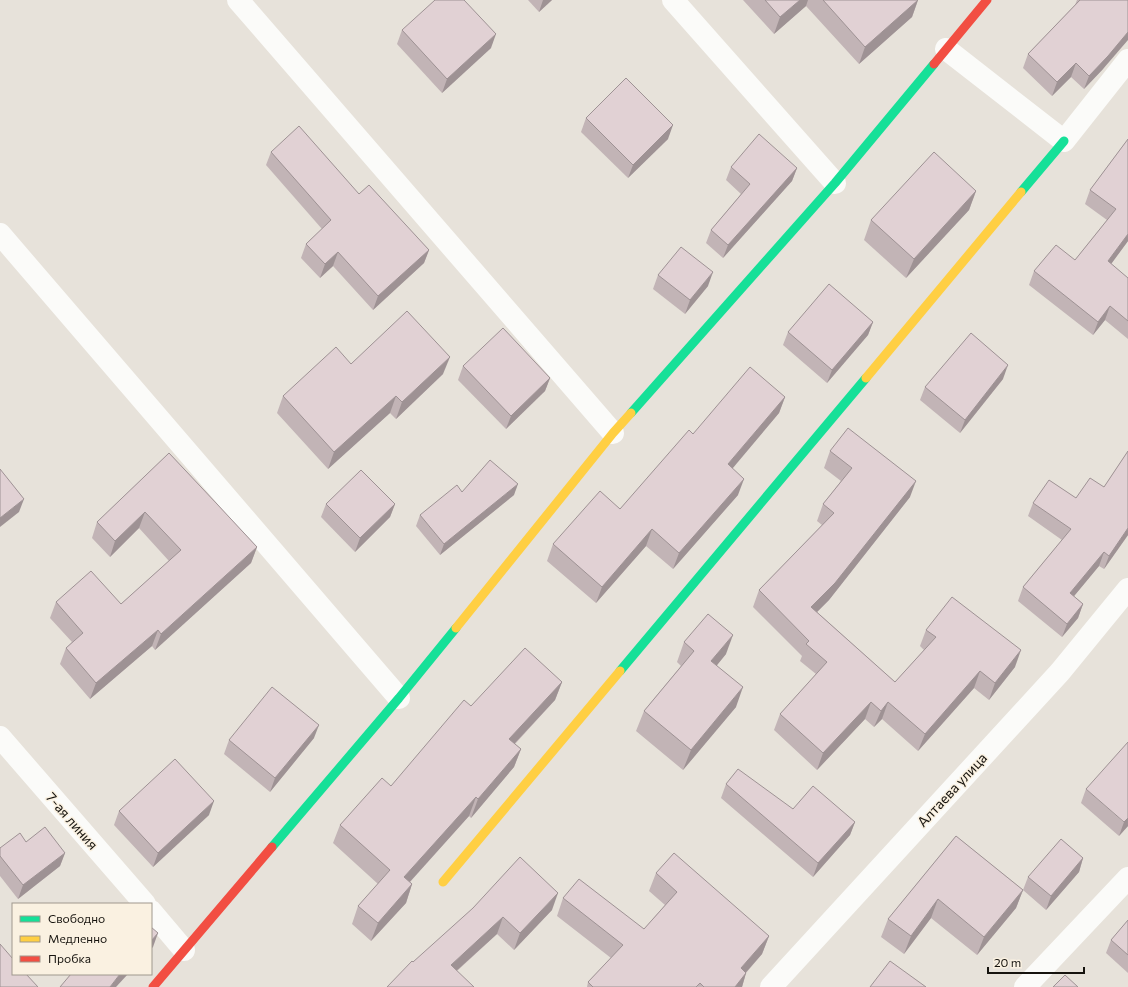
<svg xmlns="http://www.w3.org/2000/svg" width="1128" height="987" viewBox="0 0 1128 987" font-family="Commissioner,sans-serif">
<style>
.lines{fill:none;stroke-linecap:round;stroke-linejoin:round}
.street{stroke:#fbfbf9;stroke-width:22}
.fast{stroke:#16e098;stroke-width:9}
.slow{stroke:#ffcf43;stroke-width:9}
.jam{stroke:#f24e42;stroke-width:9}
.wall{fill:#c2b4b6}
.shaded-wall{fill:#9e9294}
.building{fill:#e1d1d4;stroke:#9e9294}
.labels{text-anchor:middle;stroke-width:3;stroke-linejoin:round;paint-order:stroke}
.street-label{font-size:14px;fill:#16130e;stroke:#faf1e1}
</style>
<rect width="100%" height="100%" fill="#e7e2da"/>
<g class="lines">
<!-- street -->
<g class="street">
<polyline points="238,0 613,433"/>
<polyline points="673,0 835,183"/>
<polyline points="946,49 1064,141 1128,60"/>
<polyline points="0,234 399,698"/>
<polyline points="0,737 145,904"/>
<polyline points="151,911 184,950"/>
<polyline points="771,987 1060,672 1128,589"/>
<polyline points="1025,987 1128,878"/>
</g>
<!-- fast -->
<g class="fast">
<polyline points="1021,192 1064,141"/>
<polyline points="631,413 835,183 934,64"/>
<polyline points="620,671 866,378"/>
<polyline points="272,847 399,698 456,628"/>
</g>
<!-- slow -->
<g class="slow">
<polyline points="866,378 1021,192"/>
<polyline points="456,628 613,433 631,413"/>
<polyline points="443,882 620,671"/>
</g>
<!-- jam -->
<g class="jam">
<polyline points="934,64 987,0"/>
<polyline points="153,987 272,847"/>
</g>
</g>
<!-- wall -->
<g class="wall">
<polygon points="528,0 552,0 539,12"/>
<polygon points="743,0 918,0 912,17 859,64 806,6 774,34"/>
<polygon points="1077,0 1128,0 1103,69 1084,89 1071,77 1052,96 1023,68 1028,54 1075,5"/>
<polygon points="402,30 491,48 442,93 397,44"/>
<polygon points="586,118 668,139 628,178 581,132"/>
<polygon points="1128,139 1128,241 1111,264 1128,278 1128,339 1105,320 1093,335 1029,285 1034,271 1075,260 1107,220 1085,204 1090,190"/>
<polygon points="271,152 359,194 429,250 424,263 373,310 333,266 320,278 301,258 306,244 322,229 266,165"/>
<polygon points="731,167 797,168 792,181 723,258 706,243 711,230 741,194 726,180"/>
<polygon points="976,191 969,210 906,278 864,240 871,220"/>
<polygon points="658,275 708,286 685,314 653,289"/>
<polygon points="873,322 868,335 827,383 783,345 788,332"/>
<polygon points="351,364 443,374 396,419 390,413 328,469 277,413 283,396"/>
<polygon points="463,366 550,378 545,391 506,429 458,380"/>
<polygon points="1003,379 960,433 920,400 925,387"/>
<polygon points="785,397 779,413 732,468 738,495 673,569 646,546 596,603 547,561 553,544 620,509 693,434"/>
<polygon points="830,451 910,497 829,600 817,612 895,682 924,650 920,646 926,630 1015,667 989,700 974,688 918,751 882,719 874,727 865,719 817,770 774,730 780,714 816,674 800,661 802,656 753,607 759,590 822,525 817,521 823,504 841,481 824,468"/>
<polygon points="1128,451 1128,535 1104,569 1099,566 1074,596 1083,604 1078,618 1062,637 1018,601 1023,587 1062,540 1028,516 1033,503 1076,498 1104,487"/>
<polygon points="169,453 257,547 251,563 155,650 152,646 90,699 60,664 66,648 72,642 50,618 56,602 121,604 169,561 139,528 110,557 92,538 97,522"/>
<polygon points="514,495 440,555 416,526 420,515"/>
<polygon points="326,504 395,504 390,517 355,552 321,517"/>
<polygon points="684,642 726,654 717,665 736,707 683,770 636,731 644,711 681,666 677,662"/>
<polygon points="562,682 555,700 515,744 521,749 514,767 471,818 469,816 410,882 412,884 406,903 371,941 352,924 358,906 378,884 333,843 340,825 391,786 471,706"/>
<polygon points="314,738 270,792 224,754 229,740"/>
<polygon points="726,784 793,809 855,822 850,835 813,877 721,798"/>
<polygon points="1086,789 1128,826 1119,836 1081,803"/>
<polygon points="119,811 209,815 153,867 114,825"/>
<polygon points="956,836 1023,890 1028,877 1083,858 1079,872 1046,910 1023,890 1016,908 977,955 931,918 904,954 881,937 888,919"/>
<polygon points="26,842 65,853 60,866 18,899 0,876 0,848"/>
<polygon points="656,873 769,936 762,954 746,973 742,987 587,987 588,982 611,958 557,916 563,898 644,929 665,905 649,891"/>
<polygon points="473,908 552,910 514,950 497,934 457,971"/>
<polygon points="1128,920 1128,973 1106,953 1111,940"/>
</g>
<!-- shaded-wall -->
<g class="shaded-wall">
<polygon points="543,0 552,0 539,12"/>
<polygon points="800,0 808,0 806,6 774,34 780,17"/>
<polygon points="918,0 912,17 859,64 865,47"/>
<polygon points="1128,32 1128,40 1103,69 1084,89 1089,76"/>
<polygon points="496,34 491,48 442,93 447,79"/>
<polygon points="1076,63 1071,77 1052,96 1057,82"/>
<polygon points="673,125 668,139 628,178 633,165"/>
<polygon points="797,168 792,181 723,258 728,245"/>
<polygon points="976,191 969,210 906,278 914,259"/>
<polygon points="1128,234 1128,241 1103,275 1108,261"/>
<polygon points="429,250 424,263 373,310 378,296"/>
<polygon points="338,252 333,266 320,278 325,264"/>
<polygon points="713,272 708,286 685,314 690,300"/>
<polygon points="1110,306 1105,320 1093,335 1098,322"/>
<polygon points="873,322 868,335 827,383 832,370"/>
<polygon points="450,357 443,374 396,419 402,402"/>
<polygon points="1008,365 1003,379 960,433 965,420"/>
<polygon points="550,378 545,391 506,429 511,416"/>
<polygon points="396,396 390,413 328,469 334,452"/>
<polygon points="785,397 779,413 722,481 728,464"/>
<polygon points="744,479 738,495 673,569 679,553"/>
<polygon points="916,481 910,497 829,600 805,624 811,607"/>
<polygon points="518,484 514,495 440,555 444,544"/>
<polygon points="24,499 19,512 0,527 0,518"/>
<polygon points="395,504 390,517 355,552 360,538"/>
<polygon points="145,512 139,528 110,557 115,541"/>
<polygon points="1128,528 1128,535 1104,569 1109,556"/>
<polygon points="652,529 646,546 596,603 602,587"/>
<polygon points="257,547 251,563 155,650 161,634"/>
<polygon points="1104,552 1099,566 1065,607 1070,593"/>
<polygon points="1083,604 1078,618 1062,637 1067,624"/>
<polygon points="158,630 152,646 90,699 96,683"/>
<polygon points="733,635 726,654 704,681 711,661"/>
<polygon points="1021,650 1015,667 989,700 995,683"/>
<polygon points="980,671 974,688 918,751 925,734"/>
<polygon points="562,682 555,700 502,757 509,739"/>
<polygon points="743,687 736,707 683,770 691,750"/>
<polygon points="871,702 865,719 817,770 823,753"/>
<polygon points="888,702 882,719 874,727 881,711"/>
<polygon points="319,725 314,738 270,792 275,778"/>
<polygon points="521,749 514,767 471,818 478,799"/>
<polygon points="476,797 469,816 398,895 404,877"/>
<polygon points="214,801 209,815 153,867 158,853"/>
<polygon points="1128,818 1128,826 1119,836 1124,822"/>
<polygon points="855,822 850,835 813,877 818,863"/>
<polygon points="65,853 60,866 18,899 23,885"/>
<polygon points="1083,858 1079,872 1046,910 1051,896"/>
<polygon points="412,884 406,903 371,941 378,923"/>
<polygon points="1023,890 1016,908 977,955 984,937"/>
<polygon points="558,893 552,910 514,950 520,933"/>
<polygon points="938,899 931,918 904,954 911,936"/>
<polygon points="503,917 497,934 444,982 451,965"/>
<polygon points="158,933 153,947 151,949 151,941"/>
<polygon points="769,936 762,954 734,986 741,968"/>
<polygon points="746,973 742,987 735,987"/>
<polygon points="120,974 128,974 116,987 110,987"/>
</g>
<!-- building -->
<g class="building">
<polygon points="435,0 464,0 496,34 447,79 402,30"/>
<polygon points="765,0 800,0 780,17"/>
<polygon points="823,0 918,0 865,47"/>
<polygon points="1080,0 1128,0 1128,32 1108,56 1089,76 1076,63 1057,82 1028,54"/>
<polygon points="626,78 673,125 633,165 586,118"/>
<polygon points="299,126 359,194 369,185 429,250 378,296 338,252 325,264 306,244 331,220 271,152"/>
<polygon points="759,134 797,168 728,245 711,230 750,184 731,167"/>
<polygon points="1128,139 1128,234 1108,261 1128,278 1128,321 1110,306 1098,322 1034,271 1056,245 1075,260 1116,209 1090,190"/>
<polygon points="934,152 976,191 914,259 871,220"/>
<polygon points="681,247 713,272 690,300 658,275"/>
<polygon points="829,284 873,322 832,370 788,332"/>
<polygon points="407,311 450,357 402,402 396,396 334,452 283,396 336,347 351,364"/>
<polygon points="503,328 550,378 511,416 463,366"/>
<polygon points="971,333 1008,365 965,420 925,387"/>
<polygon points="750,367 785,397 728,464 744,479 679,553 652,529 602,587 553,544 600,491 620,509 689,430 693,434"/>
<polygon points="848,428 916,481 835,583 811,607 895,682 936,637 926,630 952,597 1021,650 995,683 980,671 925,734 888,702 881,711 871,702 823,753 780,714 827,662 806,644 809,641 759,590 834,513 823,504 852,468 830,451"/>
<polygon points="1128,451 1128,528 1109,556 1104,552 1070,593 1083,604 1067,624 1023,587 1071,529 1033,503 1049,480 1076,498 1090,478 1104,487"/>
<polygon points="169,453 217,504 257,547 161,634 158,630 96,683 66,648 83,633 56,602 91,571 121,604 181,550 145,512 115,541 97,522"/>
<polygon points="490,460 518,484 444,544 420,515 457,485 462,492"/>
<polygon points="0,469 24,499 0,518"/>
<polygon points="361,470 395,504 360,538 326,504"/>
<polygon points="708,614 733,635 711,661 743,687 691,750 644,711 694,651 684,642"/>
<polygon points="525,648 562,682 509,739 521,749 478,799 476,797 404,877 412,884 378,923 358,906 390,870 340,825 382,778 391,786 464,700 471,706"/>
<polygon points="272,687 319,725 275,778 229,740"/>
<polygon points="1128,742 1128,818 1124,822 1086,789"/>
<polygon points="175,759 214,801 158,853 119,811"/>
<polygon points="738,769 793,809 813,786 855,822 818,863 726,784"/>
<polygon points="45,827 65,853 23,885 0,856 0,848 20,833 26,842"/>
<polygon points="956,836 1023,890 984,937 938,899 911,936 888,919"/>
<polygon points="1061,839 1083,858 1051,896 1028,877"/>
<polygon points="674,853 769,936 741,968 746,973 735,987 704,987 700,983 696,987 593,987 588,982 623,945 563,898 579,879 644,929 677,892 656,873"/>
<polygon points="520,857 558,893 520,933 503,917 451,965 474,987 387,987 412,961 413,962 473,908"/>
<polygon points="1128,920 1128,955 1111,940"/>
<polygon points="151,927 158,933 151,941"/>
<polygon points="0,944 13,959 13,974 26,974 38,987 0,987"/>
<polygon points="890,961 926,987 870,987"/>
<polygon points="71,974 120,974 110,987 60,987"/>
<polygon points="1065,975 1078,987 1053,987"/>
</g>
<g class="labels">
<!-- street labels -->
<g class="street-label">
<text transform="translate(952 790) rotate(-47)" y="5">Алтаева улица</text>
<text transform="translate(72 821) rotate(49)" y="5">7-ая линия</text>
</g>
</g>
<!-- legend -->
<rect x="12" y="903" width="140" height="72" fill="#faf1e1" stroke="#9f988d"/>
<rect x="20" y="916" width="20" height="6" fill="#16e098" stroke="#9f988d"/>
<text x="48" y="923" font-size="12" fill="#16130e">Свободно</text>
<rect x="20" y="936" width="20" height="6" fill="#ffcf43" stroke="#9f988d"/>
<text x="48" y="943" font-size="12" fill="#16130e">Медленно</text>
<rect x="20" y="956" width="20" height="6" fill="#f24e42" stroke="#9f988d"/>
<text x="48" y="963" font-size="12" fill="#16130e">Пробка</text>
<!-- scale -->
<path d="M988 967v6h96v-6" fill="none" stroke="#16130e" stroke-width="2"/>
<text x="994" y="967" font-size="12" fill="#16130e" stroke="#faf1e1" stroke-width="3" paint-order="stroke">20 m</text>
</svg>
